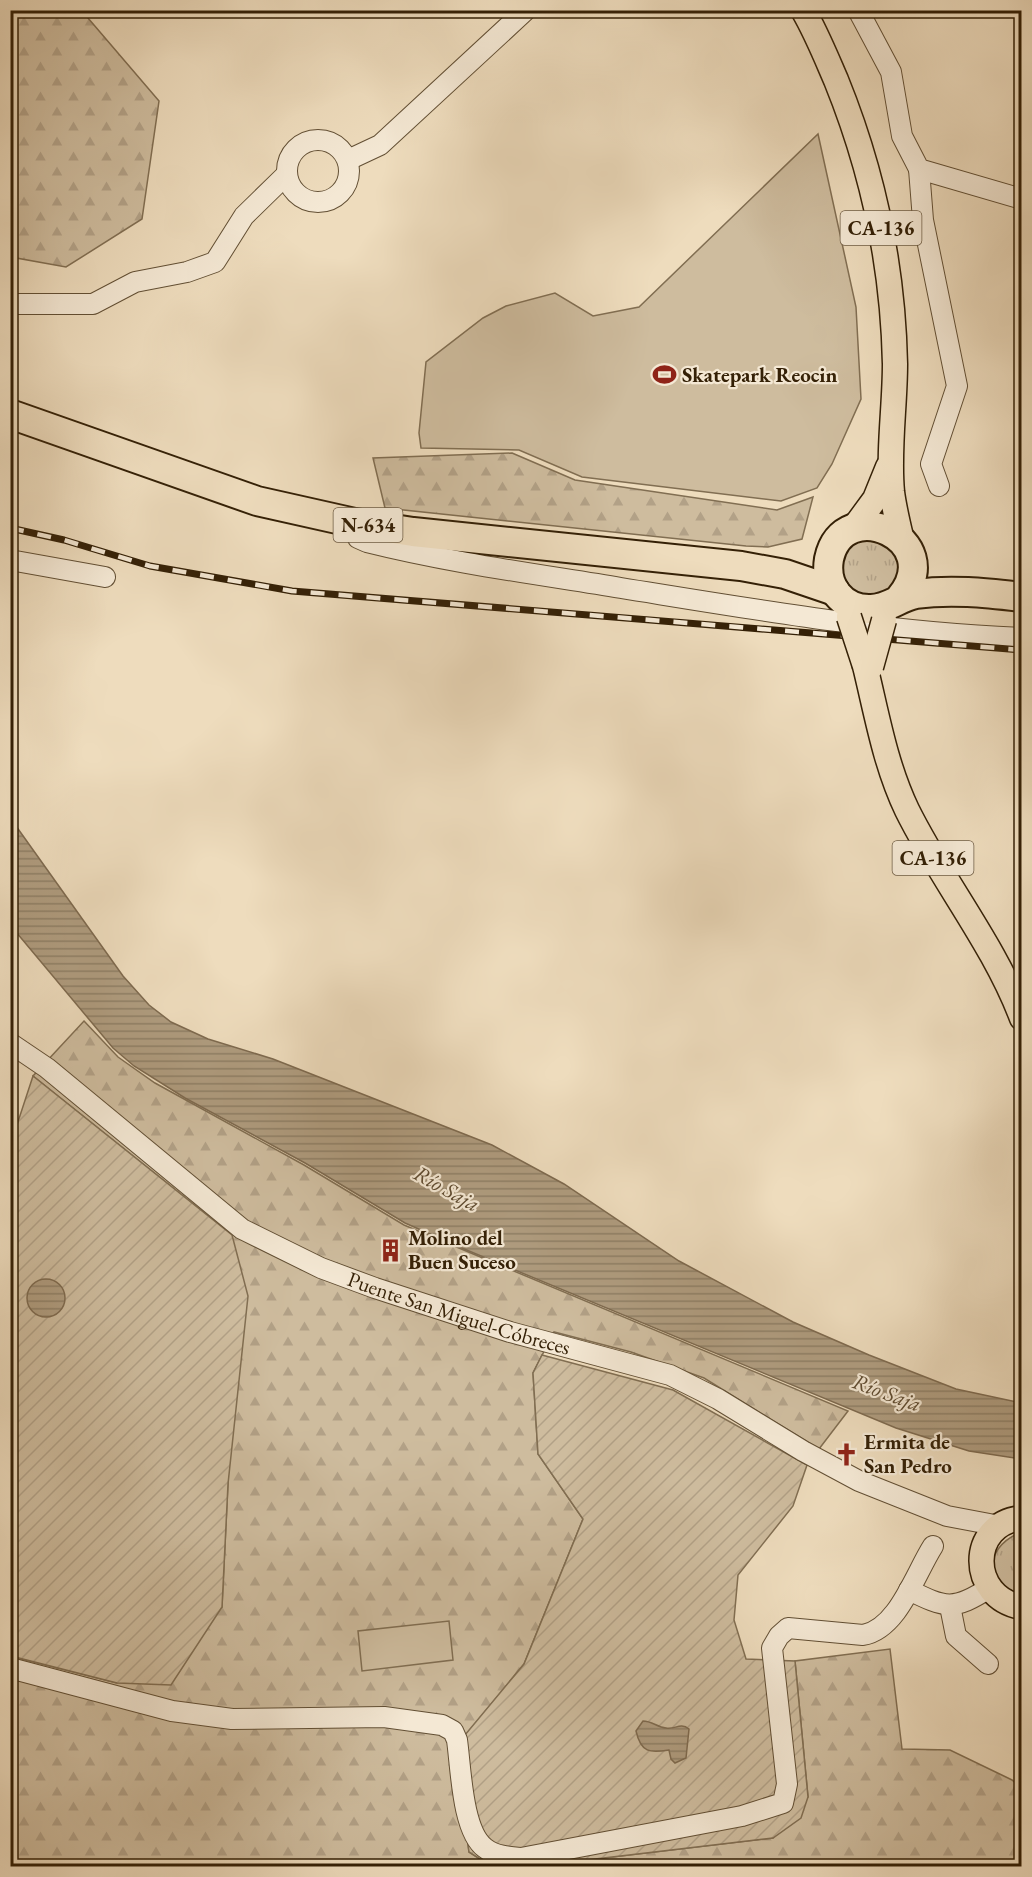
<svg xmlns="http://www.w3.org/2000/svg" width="1032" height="1877" viewBox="0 0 1032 1877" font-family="'EB Garamond',serif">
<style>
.grass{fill:url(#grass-tufts);stroke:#816e52;stroke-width:1.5}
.forest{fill:url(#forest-firs);stroke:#816e52;stroke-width:1.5}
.park{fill:#cebc9e;stroke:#816e52;stroke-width:1.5}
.garden{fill:url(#garden-furrows);stroke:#816e52;stroke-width:1.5}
.water{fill:url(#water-rules);stroke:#7e6a4f;stroke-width:1.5}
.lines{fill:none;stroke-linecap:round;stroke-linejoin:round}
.minor-casing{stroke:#624f34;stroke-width:22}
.major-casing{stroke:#342006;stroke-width:27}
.highway-casing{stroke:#342006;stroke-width:32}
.minor{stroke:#f4e8d4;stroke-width:20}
.major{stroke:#eedcbd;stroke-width:24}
.highway{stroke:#eedcbd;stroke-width:28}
.rail-casing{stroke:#342006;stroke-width:7}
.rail{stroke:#f4e8d4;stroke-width:4.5;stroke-dasharray:14;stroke-linecap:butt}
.major-bridge-casing{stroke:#342006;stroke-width:27;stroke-linecap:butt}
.major-bridge{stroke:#eedcbd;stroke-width:24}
.labels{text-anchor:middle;stroke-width:4.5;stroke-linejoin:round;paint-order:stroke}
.shield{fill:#f4e8d4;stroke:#6e5c44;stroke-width:1.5}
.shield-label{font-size:20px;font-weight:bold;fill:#342006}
.poi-label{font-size:21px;font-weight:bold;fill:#342006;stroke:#f4e8d4;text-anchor:start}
.street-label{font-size:21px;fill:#342006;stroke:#f4e8d4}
.water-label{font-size:22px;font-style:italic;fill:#5f4b30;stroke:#f4e8d4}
</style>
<defs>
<pattern id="grass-tufts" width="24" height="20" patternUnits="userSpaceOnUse" patternTransform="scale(1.5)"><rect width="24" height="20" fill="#cebc9e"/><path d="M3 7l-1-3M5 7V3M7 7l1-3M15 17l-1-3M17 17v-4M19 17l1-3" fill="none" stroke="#b2a187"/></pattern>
<pattern id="forest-firs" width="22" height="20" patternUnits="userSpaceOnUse" patternTransform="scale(1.5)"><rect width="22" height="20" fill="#cebc9e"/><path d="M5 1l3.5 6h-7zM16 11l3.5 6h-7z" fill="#b2a187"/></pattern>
<pattern id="garden-furrows" width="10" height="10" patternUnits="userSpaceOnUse" patternTransform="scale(1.5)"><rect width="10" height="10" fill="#cebc9e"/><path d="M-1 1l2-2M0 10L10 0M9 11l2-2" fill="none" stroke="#b2a187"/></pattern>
<pattern id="water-rules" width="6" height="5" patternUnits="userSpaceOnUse" patternTransform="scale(1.5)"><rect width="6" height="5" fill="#af9c7f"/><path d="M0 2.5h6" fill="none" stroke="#8f7f66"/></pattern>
</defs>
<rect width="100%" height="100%" fill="#eedcbd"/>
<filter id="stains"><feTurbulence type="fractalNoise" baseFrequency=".00333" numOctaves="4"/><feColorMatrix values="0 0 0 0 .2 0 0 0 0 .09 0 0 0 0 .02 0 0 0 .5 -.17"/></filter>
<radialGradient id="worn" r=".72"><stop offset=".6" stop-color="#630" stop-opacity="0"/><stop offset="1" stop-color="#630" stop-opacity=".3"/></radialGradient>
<!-- grass -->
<g class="grass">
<path d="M873 535 900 554 897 587 868 601 842 586C837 546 837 550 873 535Z"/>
<path d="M1017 1534H1021V1594C986 1584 983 1550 1017 1534Z"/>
</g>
<!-- forest -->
<g class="forest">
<polygon points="10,11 82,11 159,101 142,219 66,267 11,257"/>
<polygon points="512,453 575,480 777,510 813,497 802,539 768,547 746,546 385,508 373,458"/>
<polygon points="84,1021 118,1057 155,1083 304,1165 404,1225 848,1411 819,1449 704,1378 631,1352 554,1332 533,1373 538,1454 583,1519 524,1664 456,1747 469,1852 491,1866 11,1866 10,1656 117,1683 222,1607 228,1484 232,1235 33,1076"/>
<polygon points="890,1649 902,1749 950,1750 1012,1780 1021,1788 1021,1866 536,1866 773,1838 808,1797 795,1661"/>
</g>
<!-- park -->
<g class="park">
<polygon points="818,134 856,307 861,399 832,464 817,488 781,501 582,477 519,450 421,448 419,433 426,362 483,318 506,306 555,293 593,316 639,307"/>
<polygon points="449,1621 453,1660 362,1671 358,1631"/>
</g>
<!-- garden -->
<g class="garden">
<polygon points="33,1076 232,1235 248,1296 228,1484 222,1607 171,1685 117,1683 11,1656 10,1146"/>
<polygon points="542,1355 673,1390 807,1465 793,1506 738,1575 734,1620 746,1659 795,1661 808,1797 801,1818 773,1838 536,1866 491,1866 469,1852 455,1747 524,1664 583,1519 538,1454 533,1373"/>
</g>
<!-- water -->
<g class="water">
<polygon points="11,819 123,976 149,1005 171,1022 208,1039 273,1059 492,1145 564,1184 679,1261 793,1322 869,1355 956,1389 1021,1403 1021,1459 969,1451 896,1428 457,1246 405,1223 305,1163 185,1098 134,1066 113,1048 11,926"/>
<circle cx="46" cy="1298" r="19"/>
<path d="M643 1721C652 1721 657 1727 666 1728 675 1730 680 1722 689 1729L686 1758 675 1763 671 1759 669 1750C650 1753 641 1753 636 1731Z"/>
</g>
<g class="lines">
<defs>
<g id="minor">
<polyline points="858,10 891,72 902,136 919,169 1022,199"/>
<circle cx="318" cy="171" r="31"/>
<polyline points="348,160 380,145 526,10"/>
<polyline points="919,169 923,220 957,386 931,464 939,486"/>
<polyline points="10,304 93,304 135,282 187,272 215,262 244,216 287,174"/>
<path d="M355 523 358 538 367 542C451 563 536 574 621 588 752 609 889 633 1022 638"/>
<polyline points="10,560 105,577"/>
<path id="s1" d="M10 1043 47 1068 242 1229 321 1268 375 1288 510 1332 670 1375 718 1399 803 1451 859 1481 947 1516 1000 1526"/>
<path d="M909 1590C945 1608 954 1611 989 1588"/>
<polyline points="950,1606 956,1636 988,1664"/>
<path d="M10 1668 172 1711 232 1719 384 1717 442 1725 453 1731 457 1740C461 1768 462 1831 485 1848 495 1856 509 1857 521 1858L742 1816 783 1803 787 1784 772 1648 779 1636 788 1628 863 1635C898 1629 915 1574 933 1546"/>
</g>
<g id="major">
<path d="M803 10C816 32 826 57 836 80 873 171 893 266 895 364 895 406 888 450 892 492 894 508 898 524 902 541"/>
<polyline points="853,529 875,499 888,467"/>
<path d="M865 666C877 715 885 764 907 810 942 881 994 944 1022 1018"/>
<path d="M1022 1518C968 1523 968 1598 1022 1607"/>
</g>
<g id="highway">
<polyline points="10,414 257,501 355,523 413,532 741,566 785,574 835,591"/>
<path d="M900 598C949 539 843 492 829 559 827 571 829 584 837 594 845 604 857 609 869 609 887 610 899 597 916 594 951 589 986 593 1022 597"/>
</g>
</defs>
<!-- minor casing -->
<use href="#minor" class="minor-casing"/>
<!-- major casing -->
<use href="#major" class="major-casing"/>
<!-- highway casing -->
<use href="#highway" class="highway-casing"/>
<!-- minor -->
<use href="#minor" class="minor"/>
<!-- major -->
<use href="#major" class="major"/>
<!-- highway -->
<use href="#highway" class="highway"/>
<defs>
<polyline id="rail" points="10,528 64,540 150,566 292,591 1022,650"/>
</defs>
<!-- rail casing -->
<use href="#rail" class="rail-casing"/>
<!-- rail -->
<use href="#rail" class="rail"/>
<defs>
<g id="major-bridge">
<polyline points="849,617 865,666"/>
<polyline points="871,667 884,620"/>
</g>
</defs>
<!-- major-bridge casing -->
<use href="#major-bridge" class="major-bridge-casing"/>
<!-- major-bridge -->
<use href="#major-bridge" class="major-bridge"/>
</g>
<!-- icons -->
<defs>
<symbol id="stadium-bare" viewBox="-9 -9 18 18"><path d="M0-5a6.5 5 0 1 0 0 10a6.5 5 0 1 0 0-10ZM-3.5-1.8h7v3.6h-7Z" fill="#8f2418" stroke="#f4e8d4" stroke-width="2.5" paint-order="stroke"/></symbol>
<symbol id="building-bare" viewBox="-9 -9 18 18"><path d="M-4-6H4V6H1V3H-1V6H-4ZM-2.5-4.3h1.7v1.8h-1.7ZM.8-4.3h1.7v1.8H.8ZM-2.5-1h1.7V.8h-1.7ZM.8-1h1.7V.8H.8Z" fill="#8f2418" stroke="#f4e8d4" stroke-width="2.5" paint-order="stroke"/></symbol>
<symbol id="church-bare" viewBox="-9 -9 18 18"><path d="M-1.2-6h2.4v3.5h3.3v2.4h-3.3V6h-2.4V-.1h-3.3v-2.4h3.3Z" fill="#8f2418" stroke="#f4e8d4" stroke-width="2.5" paint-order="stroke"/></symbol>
</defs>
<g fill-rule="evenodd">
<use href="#stadium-bare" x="648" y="358" width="33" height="33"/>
<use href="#building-bare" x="374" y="1234" width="33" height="33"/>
<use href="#church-bare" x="830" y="1438" width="33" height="33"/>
</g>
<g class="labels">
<!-- shield labels -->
<g class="shield">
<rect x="840.5" y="211" width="81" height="34" rx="4.5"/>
<rect x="333.5" y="508" width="69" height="34" rx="4.5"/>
<rect x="892.5" y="841" width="81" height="34" rx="4.5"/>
</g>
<g class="shield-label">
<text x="881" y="235">CA-136</text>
<text x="368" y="532">N-634</text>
<text x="933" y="865">CA-136</text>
</g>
<!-- poi labels -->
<g class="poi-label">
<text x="682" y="382">Skatepark Reocin</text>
<text x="408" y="1245">Molino del<tspan x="408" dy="24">Buen Suceso</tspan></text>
<text x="864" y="1449">Ermita de<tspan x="864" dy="24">San Pedro</tspan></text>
</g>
<!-- street labels -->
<g class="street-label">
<text dy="7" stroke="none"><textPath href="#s1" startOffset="531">Puente San Miguel-Cóbreces</textPath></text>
</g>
<!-- water labels -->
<g class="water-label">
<text transform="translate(447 1188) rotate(29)" y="8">Río Saja</text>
<text transform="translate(887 1392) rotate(20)" y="8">Río Saja</text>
</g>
</g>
<!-- margin -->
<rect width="1032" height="1877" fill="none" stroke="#eedcbd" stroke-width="36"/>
<rect x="12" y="12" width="1008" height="1853" fill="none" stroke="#342006" stroke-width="3"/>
<rect x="18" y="18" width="996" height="1841" fill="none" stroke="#342006" stroke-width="1.5"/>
<rect width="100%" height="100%" filter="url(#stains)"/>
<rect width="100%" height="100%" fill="url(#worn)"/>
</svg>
